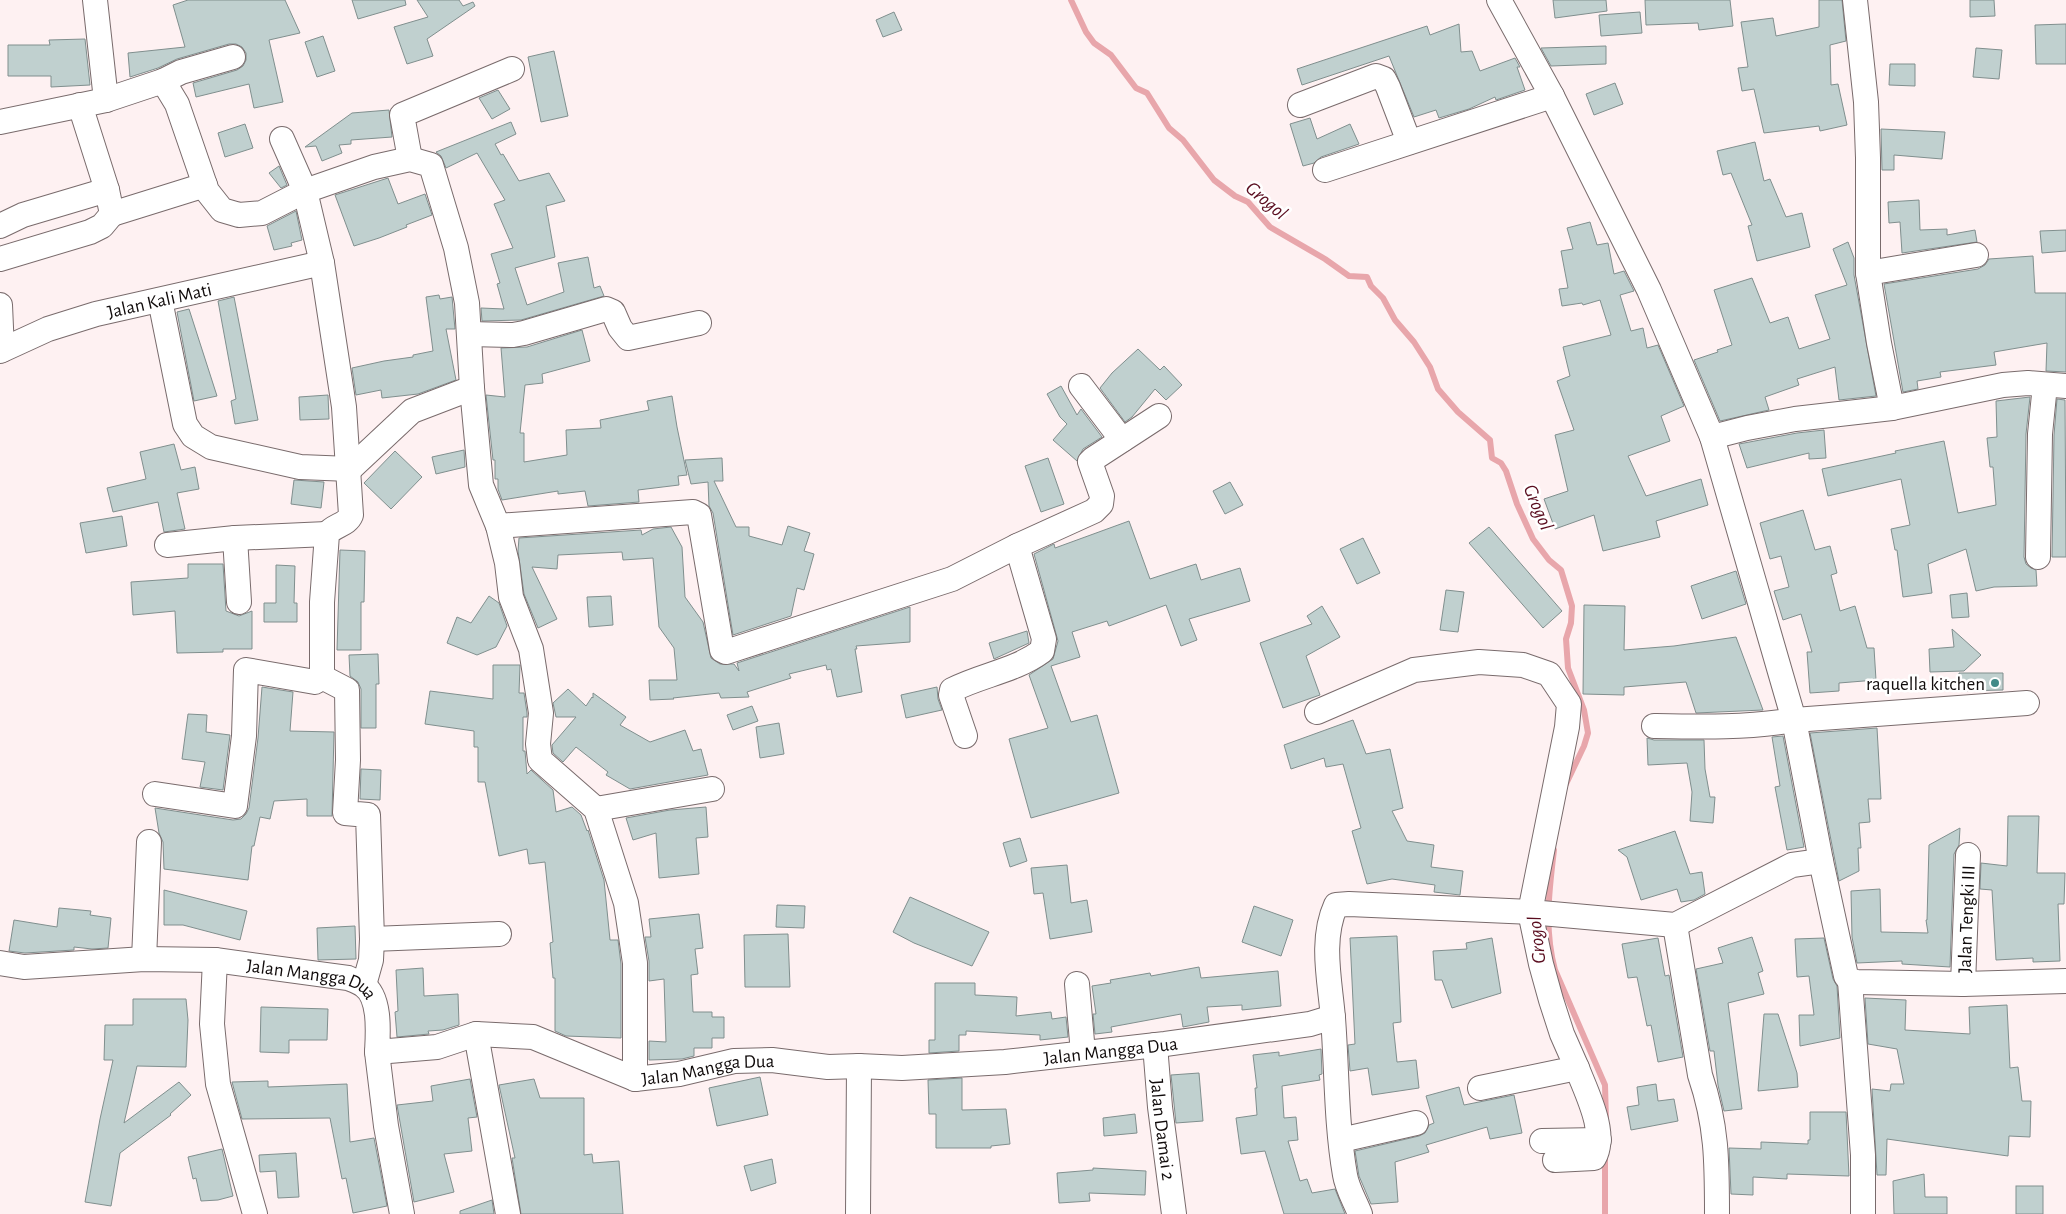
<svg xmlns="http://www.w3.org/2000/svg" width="2066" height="1214" viewBox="0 0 2066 1214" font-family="'Alegreya Sans',sans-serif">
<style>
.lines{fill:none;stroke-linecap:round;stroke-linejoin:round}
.stream{stroke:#e8a6ab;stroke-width:6}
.building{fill:#c0d0cf;stroke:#808f8e}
.street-casing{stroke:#796b6c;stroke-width:26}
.street{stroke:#fff;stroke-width:24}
.poi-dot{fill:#428a88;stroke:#fff;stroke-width:2}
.labels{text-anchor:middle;stroke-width:5;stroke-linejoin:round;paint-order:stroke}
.street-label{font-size:19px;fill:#100b0b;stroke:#fff}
.poi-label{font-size:19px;fill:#100b0b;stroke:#fff;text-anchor:end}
.water-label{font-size:20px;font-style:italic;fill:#5a0d1f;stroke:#fff}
</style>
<rect width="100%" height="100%" fill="#fef1f2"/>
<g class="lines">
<!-- stream -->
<g class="stream">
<polyline points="1071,0 1086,32 1094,43 1111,55 1136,88 1147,93 1169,128 1183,140 1214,180 1235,196 1248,202 1270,227 1325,259 1349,276 1367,277 1371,286 1383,298 1395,320 1414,342 1430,367 1438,389 1458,412 1490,440 1492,458 1501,463 1506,471 1517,504 1533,539 1549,560 1561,570 1572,606 1571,623 1566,639 1568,668 1584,710 1588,733 1584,746 1566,784"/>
<path d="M1554 850C1549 891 1544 930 1555 970L1605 1085 1606 1121"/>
<polyline points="1605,1156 1605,1214"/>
</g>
</g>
<!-- building -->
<g class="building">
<polygon points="188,0 285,0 300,33 269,40 283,102 254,108 249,84 196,97 193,83 237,70 243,66 246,60 246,53 242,47 236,44 229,44 177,59 158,68 130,77 128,53 185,47 173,5"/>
<polygon points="352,0 405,0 406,5 358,19"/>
<polygon points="417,0 459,0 463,6 473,2 475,6 427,39 433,56 407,64 394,27 428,17"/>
<polygon points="1553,0 1606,0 1607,11 1555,18"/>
<polygon points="1645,0 1730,0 1733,26 1699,30 1698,23 1646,25"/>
<polygon points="1819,0 1842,0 1846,41 1830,45 1831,85 1838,84 1847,125 1820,131 1819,126 1764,133 1754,89 1742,91 1738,68 1748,67 1741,22 1773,18 1776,36 1819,27"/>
<polygon points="1970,0 1994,0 1995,16 1970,17"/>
<polygon points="894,12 902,30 883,37 876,20"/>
<polygon points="1640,12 1642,33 1601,36 1599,15"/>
<polygon points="1459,24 1461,52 1472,51 1480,71 1515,58 1520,67 1517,67 1525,90 1496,100 1495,97 1469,109 1439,118 1436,110 1414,117 1389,56 1302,85 1297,69 1427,26 1430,35"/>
<polygon points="2066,24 2066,64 2036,64 2035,25"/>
<polygon points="323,36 335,71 317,77 305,42"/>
<polygon points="85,39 90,85 51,87 51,76 8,76 8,45 50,45 49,40"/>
<polygon points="1606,46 1606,64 1551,66 1541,48"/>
<polygon points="1976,48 2002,50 1999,79 1973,77"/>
<polygon points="554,51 568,116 541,122 528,57"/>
<polygon points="1890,64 1915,64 1915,86 1889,85"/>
<polygon points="1615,83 1623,104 1594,115 1586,94"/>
<polygon points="498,90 510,109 492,119 479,98"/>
<polygon points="389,110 392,137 351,140 351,144 339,145 342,153 322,161 316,146 305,147 352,113"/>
<polygon points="1310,118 1317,139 1350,124 1359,144 1321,157 1314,163 1303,166 1290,124"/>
<polygon points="511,122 516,134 495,144 501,155 503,154 519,181 549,173 565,201 546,206 555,257 515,268 527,305 564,292 558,263 588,257 594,288 600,286 604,296 521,320 482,321 481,308 504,309 497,284 500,283 491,254 513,248 494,204 505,200 477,153 446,168 441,156 436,152"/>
<polygon points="245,124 253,148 225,157 218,133"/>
<polygon points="1881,129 1945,132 1942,159 1894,155 1894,170 1882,170"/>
<polygon points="1755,142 1764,181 1770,179 1786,217 1802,213 1810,247 1757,261 1748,226 1752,225 1731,173 1723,175 1717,151"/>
<polygon points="279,166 287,185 281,188 269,173"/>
<polygon points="388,178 398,204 425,194 432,215 406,225 407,227 379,238 354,246 335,195"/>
<polygon points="1919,200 1920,230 1947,229 1947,235 1975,230 1977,242 1902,253 1900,222 1889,223 1888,202"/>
<polygon points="296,211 302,240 291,243 292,246 274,250 267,226"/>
<polygon points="1590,222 1597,245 1608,243 1614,274 1624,271 1634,291 1620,295 1631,331 1643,328 1647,348 1658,345 1684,406 1661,416 1670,441 1628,456 1646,496 1701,479 1708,505 1656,521 1660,537 1603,551 1594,515 1555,529 1544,499 1568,491 1555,435 1574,430 1557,381 1570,376 1563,347 1611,335 1600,300 1583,305 1582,303 1562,306 1559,289 1568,288 1561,251 1573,249 1567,228"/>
<polygon points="2066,230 2066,251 2042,253 2040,231"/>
<polygon points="1848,242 1854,258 1854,275 1876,396 1839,400 1835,367 1797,379 1799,385 1765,397 1769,410 1720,421 1694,360 1718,352 1717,350 1732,345 1714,290 1752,278 1770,323 1788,317 1799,349 1830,339 1815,295 1847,285 1833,249"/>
<polygon points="2033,256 2035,293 2066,293 2066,372 2046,371 2047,343 1994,352 1996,365 1940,372 1941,377 1917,381 1918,389 1903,392 1884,284 1978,269 1985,265 1989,259"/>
<polygon points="439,295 440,299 452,297 455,329 446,329 456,380 418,394 382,398 381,390 356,395 352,368 384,361 413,357 413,355 433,351 426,297"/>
<polygon points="234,297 258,420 235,424 231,401 236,399 218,301"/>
<polygon points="189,309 217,396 194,401 177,312"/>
<polygon points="582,330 590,361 542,374 543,383 525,385 520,433 524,433 524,462 567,455 566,430 601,428 600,420 649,410 647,401 672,396 677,427 687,475 678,476 679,485 638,490 639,502 588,506 585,491 558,494 558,491 502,500 498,489 498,479 495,479 495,460 493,460 486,395 505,397 501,348 527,347"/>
<polygon points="1138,349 1160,370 1164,366 1182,385 1166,400 1155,389 1132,417 1125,422 1100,388 1112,373"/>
<polygon points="1061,386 1077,415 1081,409 1102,437 1083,449 1077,461 1053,440 1067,424 1060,417 1047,394"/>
<polygon points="328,395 329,419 300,420 299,397"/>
<polygon points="2030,397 2026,434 2024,557 2026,564 2031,568 2036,570 2037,586 1994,587 1976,591 1966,549 1928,564 1932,593 1903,597 1897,550 1895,550 1891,529 1910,525 1901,479 1828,496 1822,469 1896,453 1895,451 1944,441 1958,513 1996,505 1993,467 1990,467 1987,438 1997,437 1996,401"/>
<polygon points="2057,399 2065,400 2066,557 2052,557 2054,435"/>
<polygon points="1824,430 1826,458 1809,459 1809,453 1747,468 1739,444 1797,433"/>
<polygon points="174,444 181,470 195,467 199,489 177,493 185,529 164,532 158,502 113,512 107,488 146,479 140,452"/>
<polygon points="464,450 465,467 436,474 432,457"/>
<polygon points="395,451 422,477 391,509 364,483"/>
<polygon points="722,458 723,481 714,481 736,527 749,527 749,536 782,545 788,526 810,533 804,551 814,554 804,590 797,588 791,616 733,635 713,513 709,506 708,482 691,484 685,460"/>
<polygon points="1048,458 1064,504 1041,512 1025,466"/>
<polygon points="294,480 324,482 321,508 291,504"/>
<polygon points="1230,482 1243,505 1225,514 1213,491"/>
<polygon points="1803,510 1815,550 1830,546 1837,573 1831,575 1840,611 1855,606 1867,648 1874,648 1876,680 1839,683 1839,691 1810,693 1807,652 1812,652 1801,614 1783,620 1774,591 1789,587 1781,556 1770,559 1760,523"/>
<polygon points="122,516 127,546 86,553 80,523"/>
<polygon points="1129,521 1150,579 1196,564 1201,580 1240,568 1250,601 1189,619 1197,640 1181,646 1166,605 1109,626 1107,621 1072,632 1080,657 1051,666 1071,722 1097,715 1119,793 1031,818 1009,739 1048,728 1029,675 1053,659 1058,641 1034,554 1054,544 1055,548"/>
<polygon points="671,527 682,547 685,597 703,622 711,658 720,664 734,664 739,671 737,663 910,607 910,642 856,646 857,649 855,649 862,692 837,697 831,669 827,670 826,665 789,674 791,678 747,692 749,697 721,698 719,693 673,698 674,699 650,700 649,680 677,680 674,648 659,627 653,558 623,560 622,552 558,555 557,569 532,567 557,619 538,628 524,594 518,551 519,538 641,530 642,535 653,529"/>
<polygon points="1489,527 1562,611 1543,628 1469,543"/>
<polygon points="1363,538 1380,573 1357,584 1340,549"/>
<polygon points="340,550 365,551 364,602 361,602 361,650 337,650"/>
<polygon points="188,564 223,564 226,611 239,616 252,611 252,649 223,649 223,652 177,653 175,611 133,615 131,582 188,578"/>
<polygon points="276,565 295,566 294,603 297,603 297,622 264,622 264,603 276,603"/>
<polygon points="1736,571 1746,604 1702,619 1691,586"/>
<polygon points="1446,590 1464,592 1458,632 1440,630"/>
<polygon points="1967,593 1969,617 1952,618 1950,595"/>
<polygon points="489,596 499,603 507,626 496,647 477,655 447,643 457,617 471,623"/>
<polygon points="611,596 613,625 589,627 587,597"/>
<polygon points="1584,605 1625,606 1624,650 1674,646 1736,637 1763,710 1696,713 1686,682 1624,687 1624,695 1583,694"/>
<polygon points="1322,606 1340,637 1306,656 1320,695 1283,708 1260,643 1312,624 1307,616"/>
<polygon points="1952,629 1981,655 1964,671 1930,672 1929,649 1954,647"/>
<polygon points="1027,631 1029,643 994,659 989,643"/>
<polygon points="378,654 379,684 376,684 376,728 361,728 361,689 358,682 350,676 349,655"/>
<polygon points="493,665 520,665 519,693 524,693 527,713 527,717 523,717 523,751 525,751 527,774 531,770 553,790 556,812 572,807 581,815 587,831 588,830 604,880 610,940 618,940 621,964 621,1038 566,1036 555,1031 555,978 553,978 550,943 553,942 545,862 529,864 527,849 499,856 485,782 478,782 478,747 474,747 474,731 425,724 430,691 493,699"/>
<polygon points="1959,673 2003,673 2003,690 1959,691"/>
<polygon points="262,687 293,692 290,731 334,732 332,816 307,816 307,799 274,801 270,819 260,817 254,846 252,846 248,880 164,869 163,842 159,833 155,808 233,820 241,819 246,814 249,808 258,738"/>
<polygon points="937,687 938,699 942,710 906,718 901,695"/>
<polygon points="568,689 586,706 592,697 593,698 593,693 626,717 620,725 650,742 685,730 693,751 701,749 708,775 630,789 606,775 608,772 576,747 563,762 553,753 552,745 576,717 556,717 553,703"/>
<polygon points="752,706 758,721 733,730 727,715"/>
<polygon points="188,714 207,715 206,732 230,735 223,790 200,787 205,762 182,759"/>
<polygon points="1353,720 1366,754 1390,749 1403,808 1392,811 1407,841 1434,845 1431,867 1463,871 1460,895 1434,892 1435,885 1392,879 1367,884 1352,831 1361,828 1343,764 1326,767 1324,758 1291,769 1284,745"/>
<polygon points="779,723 784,754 760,758 756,727"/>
<polygon points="1877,728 1881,799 1868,799 1870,822 1859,823 1861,848 1858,848 1859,871 1839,881 1810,733"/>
<polygon points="1783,736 1804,847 1787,850 1775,787 1780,786 1772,737"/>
<polygon points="1647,738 1654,740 1704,740 1705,769 1710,797 1715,797 1713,823 1690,821 1692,792 1687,763 1648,765"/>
<polygon points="361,769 381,770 380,800 360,799"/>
<polygon points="706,807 708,837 696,838 699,874 659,878 656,833 633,840 626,818 670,810"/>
<polygon points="2008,816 2039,816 2037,873 2065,873 2064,904 2058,904 2060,961 2033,962 2033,958 1996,960 1992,890 1980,889 1981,863 2007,866"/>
<polygon points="1960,828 1959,845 1954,854 1950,967 1902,964 1902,961 1857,963 1852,937 1851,891 1880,889 1881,932 1928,933 1926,920 1927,920 1929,845"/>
<polygon points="1675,831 1690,874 1702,872 1705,894 1694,900 1681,902 1677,889 1641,900 1627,857 1618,850"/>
<polygon points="1020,838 1027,861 1010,867 1003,843"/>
<polygon points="1067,865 1071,903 1087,900 1092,932 1050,939 1043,893 1034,894 1031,868"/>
<polygon points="164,890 247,911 240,940 183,925 164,925"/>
<polygon points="910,897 989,932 972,966 914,943 893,932"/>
<polygon points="777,905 805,906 804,928 776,927"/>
<polygon points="1254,906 1293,920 1281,956 1242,942"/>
<polygon points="59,908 91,911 90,915 111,918 108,948 92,949 74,947 74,950 25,953 9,951 14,920 57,927"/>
<polygon points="699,914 703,948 695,949 698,974 691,975 693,1012 712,1012 712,1017 724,1017 724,1038 712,1038 712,1048 694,1048 694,1056 682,1059 649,1060 649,1041 666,1042 664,979 649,981 649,961 645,937 651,937 649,919"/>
<polygon points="355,926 356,959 318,960 317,928"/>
<polygon points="788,934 790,987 745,987 744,935"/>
<polygon points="1397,936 1401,1022 1393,1023 1397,1062 1416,1060 1419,1088 1372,1095 1368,1068 1350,1071 1348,1045 1355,1044 1350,938"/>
<polygon points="1752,937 1763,971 1758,973 1764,994 1728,1003 1742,1109 1724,1111 1718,1085 1714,1051 1710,1051 1696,969 1723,963 1718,948"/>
<polygon points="1492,938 1501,993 1452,1008 1442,980 1435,980 1433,951 1467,949 1466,943"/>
<polygon points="1658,938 1665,976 1669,975 1683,1057 1658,1062 1651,1025 1647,1026 1637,977 1628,978 1622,944"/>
<polygon points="1824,938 1833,979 1837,986 1840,1038 1800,1046 1799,1015 1814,1015 1809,976 1797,977 1795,939"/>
<polygon points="1199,967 1201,978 1278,971 1281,1006 1242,1010 1242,1005 1207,1007 1209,1022 1183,1027 1181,1014 1111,1027 1112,1032 1095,1034 1093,1014 1096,1014 1092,986 1111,983 1110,980 1150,973 1151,976"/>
<polygon points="423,968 424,996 458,994 459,1025 443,1030 428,1031 429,1034 397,1037 395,1012 398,1011 396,970"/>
<polygon points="935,983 975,983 975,995 1017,997 1016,1016 1051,1012 1052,1019 1066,1017 1068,1037 1040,1040 1040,1035 966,1031 966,1035 959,1035 959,1051 929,1053 929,1040 935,1040"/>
<polygon points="1865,998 1906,1000 1905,1030 1970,1034 1969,1007 2007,1005 2010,1068 2018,1067 2022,1101 2031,1101 2030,1137 2009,1136 2008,1156 1887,1139 1886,1175 1877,1175 1872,1089 1890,1091 1891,1084 1904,1084 1897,1049 1868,1044"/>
<polygon points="133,999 186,999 188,1020 186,1067 137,1066 124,1123 179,1082 191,1095 170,1114 171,1115 120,1153 111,1206 85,1202 100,1119 113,1060 104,1060 105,1025 133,1025"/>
<polygon points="261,1007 328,1009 327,1040 289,1040 289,1053 260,1052"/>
<polygon points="1764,1014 1778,1014 1797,1073 1798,1087 1758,1091"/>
<polygon points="1321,1049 1322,1074 1319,1075 1320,1080 1282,1086 1284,1118 1296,1117 1298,1140 1288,1141 1300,1181 1307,1179 1312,1193 1335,1189 1345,1214 1284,1214 1265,1151 1241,1154 1236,1118 1257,1115 1255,1088 1257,1088 1253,1055 1279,1052 1279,1056"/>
<polygon points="1199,1073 1203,1121 1176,1123 1171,1075"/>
<polygon points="760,1077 768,1115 717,1126 709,1088"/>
<polygon points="962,1078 962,1110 1006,1109 1010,1144 991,1146 991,1148 936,1148 936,1114 929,1114 928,1080"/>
<polygon points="470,1079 477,1117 468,1118 472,1151 444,1154 454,1192 414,1202 397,1105 433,1101 431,1086"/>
<polygon points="534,1079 540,1098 584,1098 584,1155 592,1154 593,1163 619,1161 623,1214 521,1214 512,1158 515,1158 499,1085"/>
<polygon points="268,1081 268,1087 347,1084 350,1142 374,1138 387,1206 353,1213 346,1178 342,1179 330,1118 242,1119 232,1082"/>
<polygon points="1656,1084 1658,1101 1674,1099 1678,1121 1631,1130 1627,1107 1639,1105 1637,1087"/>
<polygon points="1459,1087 1464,1105 1514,1095 1522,1133 1490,1139 1487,1127 1426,1145 1429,1152 1395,1162 1398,1202 1371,1204 1359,1176 1355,1151 1419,1136 1425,1133 1429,1125 1434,1123 1426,1096"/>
<polygon points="1810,1112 1846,1112 1849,1176 1787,1174 1787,1179 1753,1177 1753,1195 1731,1194 1729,1148 1761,1149 1761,1142 1808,1144 1808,1140 1810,1140"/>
<polygon points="1135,1114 1137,1133 1104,1136 1103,1118"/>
<polygon points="222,1149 233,1196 218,1200 201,1201 196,1178 193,1179 188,1157"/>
<polygon points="296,1153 299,1197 278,1198 276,1171 260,1172 259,1155"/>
<polygon points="772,1159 776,1183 751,1191 744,1166"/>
<polygon points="1093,1168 1146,1171 1145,1195 1089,1193 1090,1201 1059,1203 1057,1173 1093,1170"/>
<polygon points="1924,1174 1925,1197 1947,1197 1947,1214 1894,1214 1893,1181"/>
<rect x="2016" y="1186" width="27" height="28"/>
<polygon points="492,1200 494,1214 460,1214 460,1211"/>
</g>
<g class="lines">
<defs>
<g id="street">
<polyline points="1499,0 1552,96 1649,290 1712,437 1794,720 1821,861 1846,976 1850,981 1857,982 1963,984 2066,981"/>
<polyline points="1855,0 1866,102 1868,158 1868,273 1879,343 1892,408"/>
<polyline points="163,81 181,72 233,57"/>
<polyline points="106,100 163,81 177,104 207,191 222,210 239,215 262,213 305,191 374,167 410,159 431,165 456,248 467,303 472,388 481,485 498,526 507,563 511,597 531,649 541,713 538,744 540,760 596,809 626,903 635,963 635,1079"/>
<polyline points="1300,105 1376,76 1384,79 1388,87 1409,142"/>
<polyline points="0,122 106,100 95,0"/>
<polyline points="410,159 402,115 512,69"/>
<polyline points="1325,170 1552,96"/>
<polyline points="112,214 205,185"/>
<polyline points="0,226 23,215 107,190"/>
<polyline points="0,259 90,232 102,226 112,214 107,190 80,105"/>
<polyline points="1868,273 1976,255"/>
<polyline points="160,300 185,424 193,436 211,447 300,467 350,469 412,411 472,388"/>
<polyline points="0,305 2,350"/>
<polyline points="469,334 513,335 524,333 606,309 613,312 620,328 628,338 699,323"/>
<path id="s1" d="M0 351 48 329 96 314 322 263"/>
<polyline points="1081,386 1122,440"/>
<polyline points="1712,437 1747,428 1795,419 1892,408 2003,385 2028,383 2066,386"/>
<polyline points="498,526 693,512 699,515 722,650 726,652 952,579 1017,546 1094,511 1101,504 1102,496 1090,462 1093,459 1159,416"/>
<polyline points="235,538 239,602"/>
<polyline points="167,545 235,538 327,534"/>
<polyline points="2038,557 2040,434 2045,385"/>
<polyline points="322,677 347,690 348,760 345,813 368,815 372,939 371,960 364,985"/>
<polyline points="1317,712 1414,670 1479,662 1523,665 1549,674 1569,704 1567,727 1530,912 1541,964 1551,1000 1562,1034 1577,1068 1480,1088"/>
<path d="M1654 726C1703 727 1746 728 1794 720L2027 703"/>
<path d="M965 736 951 695 952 690C981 675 1015 671 1042 651L1044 639 1017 546"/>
<path d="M155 794 235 806 244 736 246 670 315 682 322 677V602L327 534C334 525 347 525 351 515L344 407 322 263 305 191 282 139"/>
<polyline points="596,809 712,789"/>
<path d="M1675 925 1700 1075C1717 1125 1717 1162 1717 1214"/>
<polyline points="372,939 499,934"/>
<polyline points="144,959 149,842"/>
<polyline points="215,960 212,1024 218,1084 255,1214"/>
<path id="s2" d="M0 963 24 967 144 959 215 960 348 978C353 980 359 982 363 985 381 997 378 1033 377 1052L437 1047 476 1034 533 1037 635 1079 679 1074 734 1061 772 1060 828 1067 859 1066 902 1068 1005 1062 1165 1044 1310 1024 1333 1017"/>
<polyline points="1850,981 1863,1155 1863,1214"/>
<polyline points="1077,984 1083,1053"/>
<path id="s3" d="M1963 984 1968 855"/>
<polyline points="476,1034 508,1214"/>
<path id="s4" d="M1155 1045 1160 1107 1174 1214"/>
<polyline points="377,1052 386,1126 402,1214"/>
<polyline points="1341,1140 1416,1123"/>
<polyline points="1542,1141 1599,1140"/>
<path d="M1555 1160 1594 1158C1608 1133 1586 1092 1577 1068"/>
<polyline points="858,1214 859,1066"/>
<path d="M1360 1214C1355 1201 1347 1188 1345 1175 1336 1123 1337 1070 1333 1018 1330 981 1320 940 1336 905L1349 904 1530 912 1675 925 1792 865 1821 861"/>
</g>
</defs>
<!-- street casing -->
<use href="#street" class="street-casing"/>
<!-- street -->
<use href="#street" class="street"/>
</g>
<!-- markers -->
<circle class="poi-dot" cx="1995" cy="683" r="5"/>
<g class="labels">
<!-- street labels -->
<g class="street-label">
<text dy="7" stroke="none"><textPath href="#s1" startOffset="168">Jalan Kali Mati</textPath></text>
<text dy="7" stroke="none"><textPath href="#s3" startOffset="65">Jalan Tengki III</textPath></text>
<text dy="7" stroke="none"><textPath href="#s2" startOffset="315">Jalan Mangga Dua</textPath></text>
<text dy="7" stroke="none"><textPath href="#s2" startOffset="1185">Jalan Mangga Dua</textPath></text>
<text dy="7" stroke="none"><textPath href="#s2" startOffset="780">Jalan Mangga Dua</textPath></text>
<text dy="7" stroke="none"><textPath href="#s4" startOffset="85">Jalan Damai 2</textPath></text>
</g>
<!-- poi labels -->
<g class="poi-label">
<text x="1985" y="690">raquella kitchen</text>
</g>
<!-- water labels -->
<g class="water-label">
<text transform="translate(1267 200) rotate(40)" y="7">Grogol</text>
<text transform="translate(1539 507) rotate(67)" y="7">Grogol</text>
<text transform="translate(1536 940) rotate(-96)" y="7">Grogol</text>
</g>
</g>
</svg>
